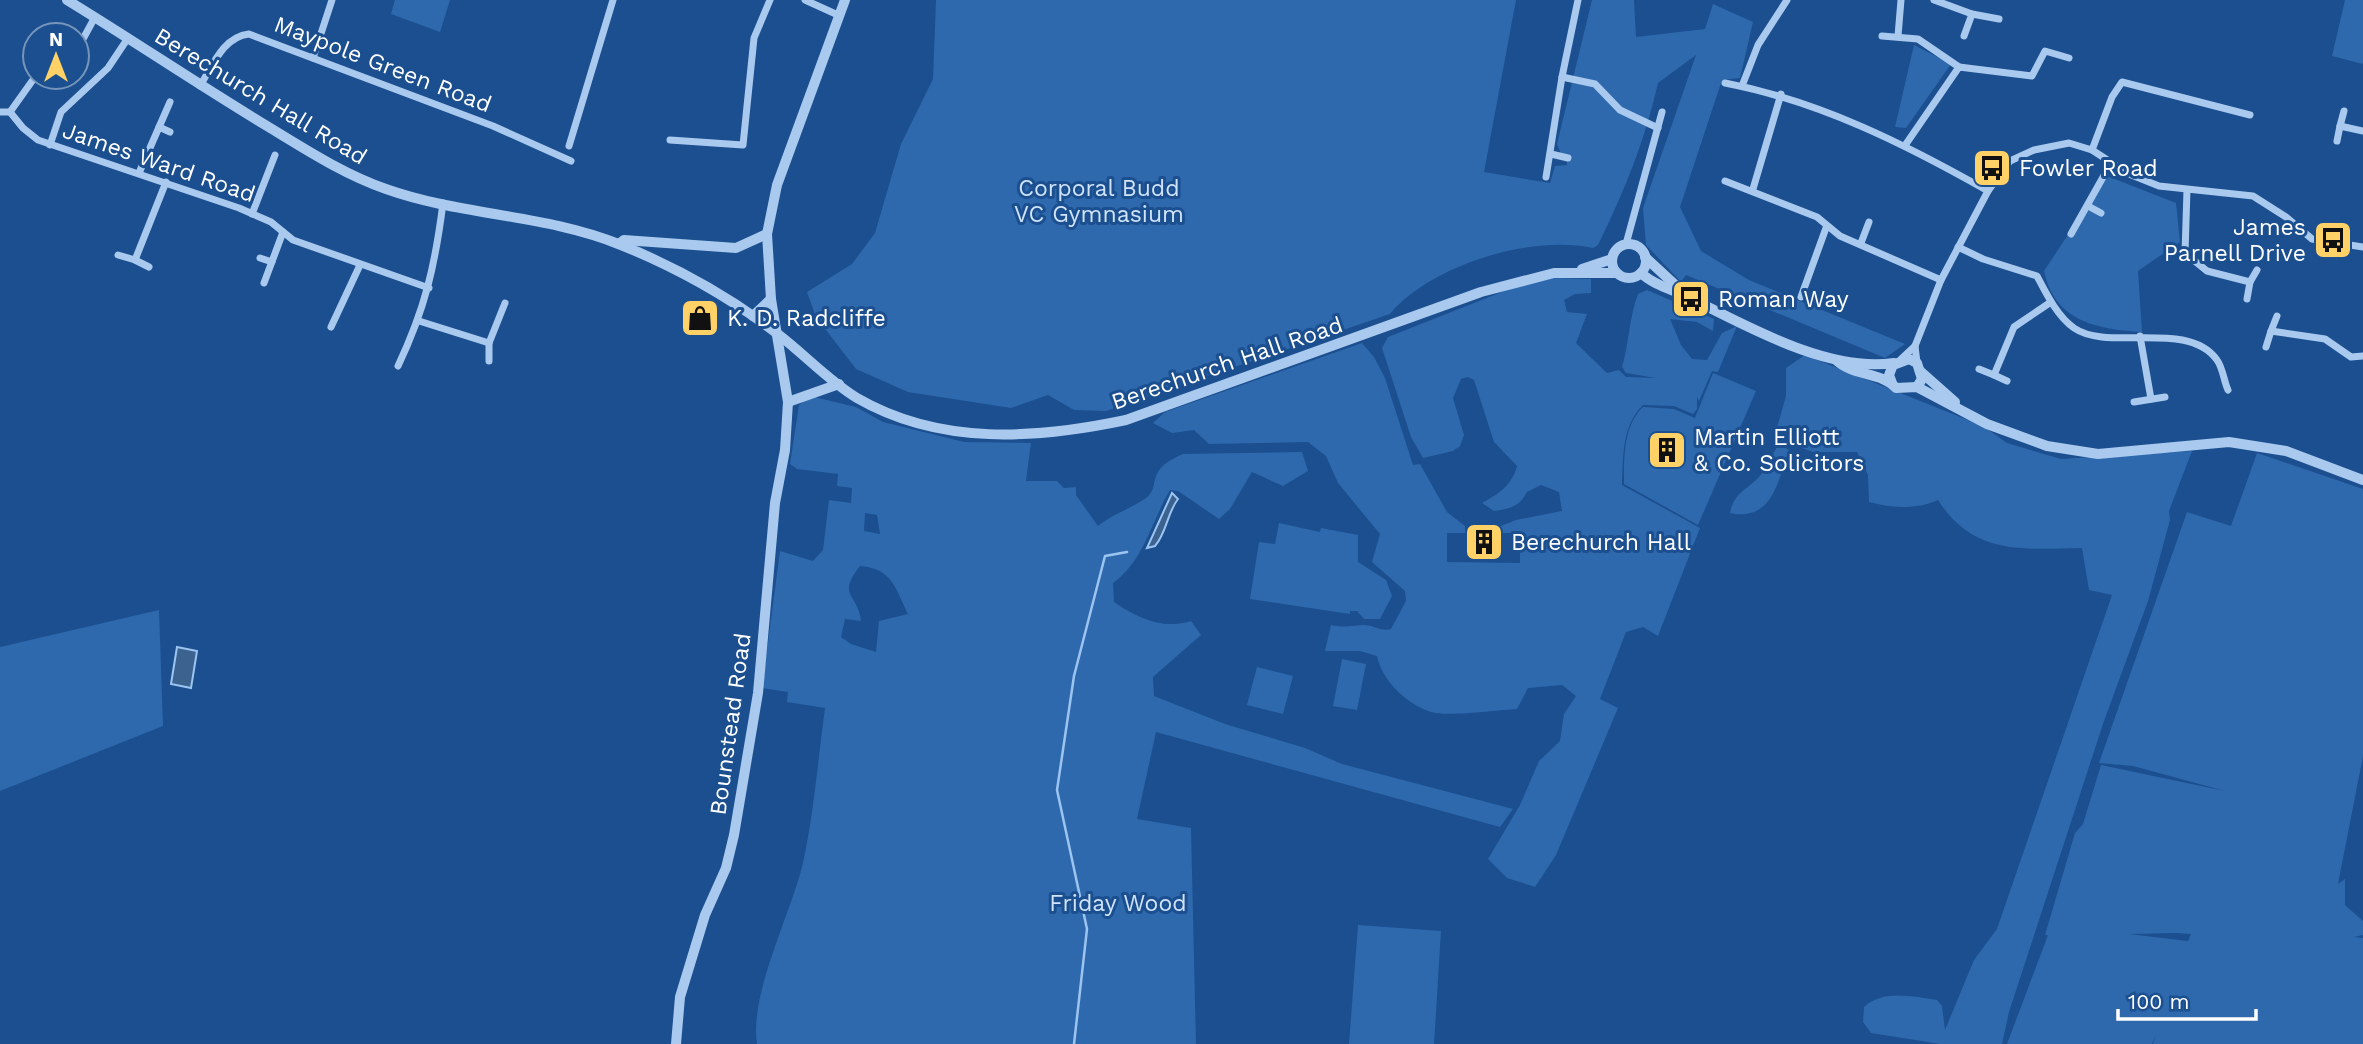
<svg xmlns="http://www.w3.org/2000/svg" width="2363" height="1044" viewBox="0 0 2363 1044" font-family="'Work Sans',sans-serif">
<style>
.green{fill:#2e69ad;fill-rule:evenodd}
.water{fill:#3c6290;stroke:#9cc4f0;stroke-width:2}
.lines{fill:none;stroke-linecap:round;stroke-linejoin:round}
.stream{stroke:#9cc4f0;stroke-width:2.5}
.minor{stroke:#a9c9ee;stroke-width:7}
.tertiary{stroke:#a9c9ee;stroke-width:10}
.labels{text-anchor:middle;stroke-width:6;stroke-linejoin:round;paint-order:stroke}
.street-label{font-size:23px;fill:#fff;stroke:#1b4f8f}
.poi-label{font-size:23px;fill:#fff;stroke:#1b4f8f;text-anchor:start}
.park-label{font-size:23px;fill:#cfe3fa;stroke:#1b4f8f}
</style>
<rect width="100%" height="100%" fill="#1b4f8f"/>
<!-- green -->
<g class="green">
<polygon points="395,0 450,0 440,32 391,14"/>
<path d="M936 0H1516L1484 172 1550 183 1555 166 1567 165V157L1561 154 1557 144 1592 0H1634L1636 37 1705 29 1713 4 1753 22 1740 78 1722 80 1680 207 1701 251 1749 280 1905 344 1885 358 1686 275 1681 282 1646 245 1643 208 1696 55 1658 83C1645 141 1624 192 1598 245L1593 248C1532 234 1429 266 1390 314L1106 411 1074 410 1048 395 1011 408 908 392 856 369 816 317 807 292 852 264 875 233 901 144 933 79Z"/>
<polygon points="2345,0 2363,0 2363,64 2332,56"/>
<polygon points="1914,45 1951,64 1906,128 1895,127"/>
<path d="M2107 176 2176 203 2180 242 2138 271 2142 332C2097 329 2055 322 2044 271Z"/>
<path d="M1553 278 1591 279V293L1575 294 1564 300 1567 312 1587 314 1576 343 1607 373 1619 370 1626 377 1656 378 1626 373 1622 367C1629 343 1629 318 1638 294L1647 290 1714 319 1713 331 1697 322 1670 319 1681 345 1692 359 1707 360 1722 333 1737 326 1718 372 1712 371 1699 401 1697 397V409L1693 414 1674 406 1643 405C1622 425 1623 457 1622 485L1700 528 1658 636 1643 627 1626 632 1600 699 1618 708 1556 855 1535 887 1507 878 1488 859 1520 805 1539 761 1560 741 1564 714 1576 696 1562 685 1528 688 1517 709C1497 710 1447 717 1431 712 1406 704 1382 680 1377 656L1360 651H1325L1331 625C1344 628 1349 626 1362 625 1373 624 1380 632 1391 629L1406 601 1405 591 1372 562 1380 534 1338 483 1326 456 1308 442 1209 444 1194 430 1172 433 1153 423 1165 412 1362 343 1374 357 1385 378 1413 465 1420 464 1447 512 1465 526V533H1447V562L1520 563V533H1500L1501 526 1516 520 1562 511 1559 492 1541 485 1527 492C1520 506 1509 509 1494 511L1482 503C1499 494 1512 485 1517 466L1494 442 1474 380 1468 377 1461 379 1453 398 1464 435 1460 446 1453 451 1423 458 1411 437 1382 348 1388 337 1512 288Z"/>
<path d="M1805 355 1983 426 2007 443 2061 459 2192 451 2169 511 2170 520 2148 601 2103 724 2009 1012 2002 1044H1940L1871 1033 1863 1022 1864 1007C1884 989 1913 997 1937 1000L1942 1006 1945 1030 1974 960 1997 929 2112 595 2089 590 2082 548C2023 549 1974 556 1938 500 1915 510 1893 508 1869 502L1868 475 1857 452H1813L1774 438 1786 396V368Z"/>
<path d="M1713 373 1756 391 1698 525 1624 484C1624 458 1623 426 1643 407L1674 409 1695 418Z"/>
<path d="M810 396 856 407 883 422 964 442 1031 443 1026 481H1057L1064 488 1076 487V495L1098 526C1113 514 1130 509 1146 498 1155 492 1153 482 1157 474 1161 464 1174 458 1183 454L1302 452 1308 471 1283 486 1252 472 1230 509 1219 519 1178 491 1170 490C1151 522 1144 561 1113 583L1114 602C1137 618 1163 630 1191 621L1201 635 1153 677 1154 696 1225 724 1305 748 1342 764 1513 809 1500 827 1156 732 1137 819 1191 828 1196 1044H757C749 994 791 914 803 863 814 812 818 759 825 708L787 702 788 692 762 688 780 551 813 561 823 550 829 500 851 503 852 488 837 486 838 474 797 469 790 464 799 405ZM865 513 877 515 880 534 864 531ZM860 566C893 569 895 588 908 614L879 621 876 652 851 644 841 637 845 619 861 621C858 593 836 597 860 566Z"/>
<path d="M1779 444 1789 450C1778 480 1773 522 1730 513 1734 493 1745 491 1758 478 1766 470 1772 454 1779 444Z"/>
<path d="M2257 453 2363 489V756L2338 884 2345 879V905L2363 921V935L2354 937 2363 938V1044H2153L2156 1035 2152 1044H2007L2048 935H2045L2075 833 2083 824 2101 765 2225 791 2133 766 2099 763 2187 512 2231 526ZM2177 933 2191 934 2188 941 2129 934Z"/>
<polygon points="1279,523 1320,532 1321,528 1358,535 1358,562 1386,580 1392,596 1380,619 1364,619 1357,611 1350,611 1350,614 1250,599 1259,542 1275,544"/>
<polygon points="159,610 163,726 0,791 0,647"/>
<polygon points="1342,659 1366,664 1357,710 1333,706"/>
<polygon points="1257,667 1293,676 1283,714 1247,705"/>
<polygon points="1358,925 1441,931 1434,1044 1349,1044"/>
</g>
<!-- water -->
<g class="water">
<path d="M1172 493 1178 499C1167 513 1167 532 1155 546L1147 548Z"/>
<polygon points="177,647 197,651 191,688 171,684"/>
</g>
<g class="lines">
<!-- stream -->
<polyline class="stream" points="1074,1044 1087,929 1057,790 1074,676 1105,556 1127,552"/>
<!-- minor -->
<g class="minor">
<polyline points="805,0 838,15"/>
<polyline points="1578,0 1562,77 1595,84 1620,110 1658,128"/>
<polyline points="1934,0 1972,14 1964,36"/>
<polyline points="1972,14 1999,19"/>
<polyline points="1882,36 1918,39 1959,67"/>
<polyline points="1898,36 1901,0"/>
<polyline points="77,50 95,17"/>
<polyline points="313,58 332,0"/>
<path d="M1725 83C1819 101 1905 144 1988 191"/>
<path d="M200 86C213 65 223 37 249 34L493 126 571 161"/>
<polyline points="1742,86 1758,45 1787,0"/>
<polyline points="0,112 10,112 23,128 38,140 239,208 271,222 293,240 429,288"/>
<polyline points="10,112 35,77"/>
<polyline points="2340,126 2344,111"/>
<polyline points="159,127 170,132"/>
<polyline points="670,140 743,145 754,38 770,0"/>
<polyline points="2337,141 2340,126 2363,131"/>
<polyline points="1906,144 1959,67 2032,76 2045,51 2069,58"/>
<polyline points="50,145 61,112 108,68 128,38"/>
<polyline points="569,146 613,0"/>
<polyline points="2092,150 2112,97 2122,82 2250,115"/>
<polyline points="1551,154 1568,158"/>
<polyline points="139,173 170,102"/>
<polyline points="1546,177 1562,77"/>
<polyline points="1725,181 1817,217 1840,236 1941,280"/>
<polyline points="1753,189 1781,94"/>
<polyline points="2187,190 2185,253 2207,271 2250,282 2247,299"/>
<polyline points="2088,206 2101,213"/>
<polyline points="252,214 275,155"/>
<polyline points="2071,234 2111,163"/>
<polyline points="1861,243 1869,222"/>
<polyline points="1626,244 1662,112"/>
<path d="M1958 247 1983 259 2037 276C2046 293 2057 316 2074 328 2108 352 2188 319 2217 360 2223 368 2224 382 2228 390"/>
<polyline points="118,255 135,260"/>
<polyline points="260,258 272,262"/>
<polyline points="149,267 135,260 166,182"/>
<polyline points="2250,282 2257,270"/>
<polyline points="264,283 283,232"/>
<polyline points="1801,297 1826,228"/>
<polyline points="2277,316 2271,331 2325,339 2351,357 2363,356"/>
<polyline points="419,321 489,343 489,361"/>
<polyline points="331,327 360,265"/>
<polyline points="2140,336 2151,399"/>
<polyline points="489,343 505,303"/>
<polyline points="2266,347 2271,331"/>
<polyline points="1900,360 1915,346"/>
<polyline points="1917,363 1915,346 1941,280 1988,191 2010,161 2034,150 2069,143 2092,150 2129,174 2159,186 2253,196 2286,217 2312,239 2363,247"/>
<path d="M398 366C425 309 435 266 443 203"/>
<polyline points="1979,369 1994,375 2014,327 2051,302"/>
<polyline points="1994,375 2007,381"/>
<polyline points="2134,402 2165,397"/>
</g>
<!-- tertiary -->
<g class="tertiary">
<path d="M67 0C134 41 199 85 267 126 305 149 343 174 386 189 462 216 545 214 621 245 678 268 730 297 779 335 805 355 829 381 857 398 940 446 1036 439 1126 420L1481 292 1554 273H1615"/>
<polyline points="619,244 624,240 736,248 767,234"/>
<circle cx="1629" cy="261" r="17"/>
<polyline points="1645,257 1685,294"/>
<polyline points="1582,269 1612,259"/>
<path d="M1641 273C1653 285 1674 290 1688 297 1747 326 1828 373 1894 363"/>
<polyline points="753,316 771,299"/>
<path d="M1836 360C1852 376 1882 372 1896 388L1917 387 1987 424 2047 446 2098 454 2229 442 2286 451 2363 480"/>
<polyline points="1920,371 1955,402"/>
<polyline points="1892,383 1889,375 1893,365 1909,359 1917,363 1922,379 1917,387"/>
<polyline points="788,402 839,384"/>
<polyline points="676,1044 680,997 705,915 726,868 734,835 758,693 775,503 785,450 788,402 771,299 767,234 777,185 845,0"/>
</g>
</g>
<!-- icons -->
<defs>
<symbol id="bus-square" viewBox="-11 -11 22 22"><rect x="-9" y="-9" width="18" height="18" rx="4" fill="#ffd166" stroke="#1b4f8f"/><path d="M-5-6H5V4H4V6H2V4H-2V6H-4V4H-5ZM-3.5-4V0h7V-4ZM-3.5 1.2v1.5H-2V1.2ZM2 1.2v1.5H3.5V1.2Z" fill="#111"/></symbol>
<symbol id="shop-square" viewBox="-11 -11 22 22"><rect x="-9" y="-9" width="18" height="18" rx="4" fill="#ffd166" stroke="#1b4f8f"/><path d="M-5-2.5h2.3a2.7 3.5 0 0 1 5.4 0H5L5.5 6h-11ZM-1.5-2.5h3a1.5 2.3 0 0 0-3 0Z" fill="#111"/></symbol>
<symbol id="building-square" viewBox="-11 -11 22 22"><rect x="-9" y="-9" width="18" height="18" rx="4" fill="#ffd166" stroke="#1b4f8f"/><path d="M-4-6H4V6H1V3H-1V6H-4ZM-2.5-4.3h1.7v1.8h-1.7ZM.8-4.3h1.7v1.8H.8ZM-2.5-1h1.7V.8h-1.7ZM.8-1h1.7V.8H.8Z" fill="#111"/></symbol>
</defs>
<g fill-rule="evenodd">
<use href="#bus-square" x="1970" y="146" width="44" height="44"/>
<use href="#bus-square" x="2311" y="218" width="44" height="44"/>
<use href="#bus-square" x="1669" y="277" width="44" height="44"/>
<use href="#shop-square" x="678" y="296" width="44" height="44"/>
<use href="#building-square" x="1645" y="428" width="44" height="44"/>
<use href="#building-square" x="1462" y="520" width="44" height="44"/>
</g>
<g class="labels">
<!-- street labels -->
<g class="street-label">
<text transform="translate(383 64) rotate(21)" y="8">Maypole Green Road</text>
<text transform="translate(261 96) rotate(31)" y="8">Berechurch Hall Road</text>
<text transform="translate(159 162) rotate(19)" y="8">James Ward Road</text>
<text transform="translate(1227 363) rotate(-19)" y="8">Berechurch Hall Road</text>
<text transform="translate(730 724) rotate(-82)" y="8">Bounstead Road</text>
</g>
<!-- poi labels -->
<g class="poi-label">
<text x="2019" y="176">Fowler Road</text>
<text x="2306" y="235" text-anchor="end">James<tspan x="2306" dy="26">Parnell Drive</tspan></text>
<text x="1718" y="307">Roman Way</text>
<text x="727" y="326">K. D. Radcliffe</text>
<text x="1694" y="445">Martin Elliott<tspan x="1694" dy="26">&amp; Co. Solicitors</tspan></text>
<text x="1511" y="550">Berechurch Hall</text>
</g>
<!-- park labels -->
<g class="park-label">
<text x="1099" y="196">Corporal Budd<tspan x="1099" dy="26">VC Gymnasium</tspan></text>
<text x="1118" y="911">Friday Wood</text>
</g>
</g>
<!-- north arrow -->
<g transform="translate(56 56)"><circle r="33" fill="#1b4f8f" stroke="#7695bc" stroke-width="2"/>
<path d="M0-5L12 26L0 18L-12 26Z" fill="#ffd166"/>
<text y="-10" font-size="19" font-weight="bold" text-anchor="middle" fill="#ffffff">N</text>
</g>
<!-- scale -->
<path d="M2118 1009v10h138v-10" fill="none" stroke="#ffffff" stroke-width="3.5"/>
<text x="2128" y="1009" font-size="21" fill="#ffffff" stroke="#1b4f8f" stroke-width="5" paint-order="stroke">100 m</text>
</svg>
